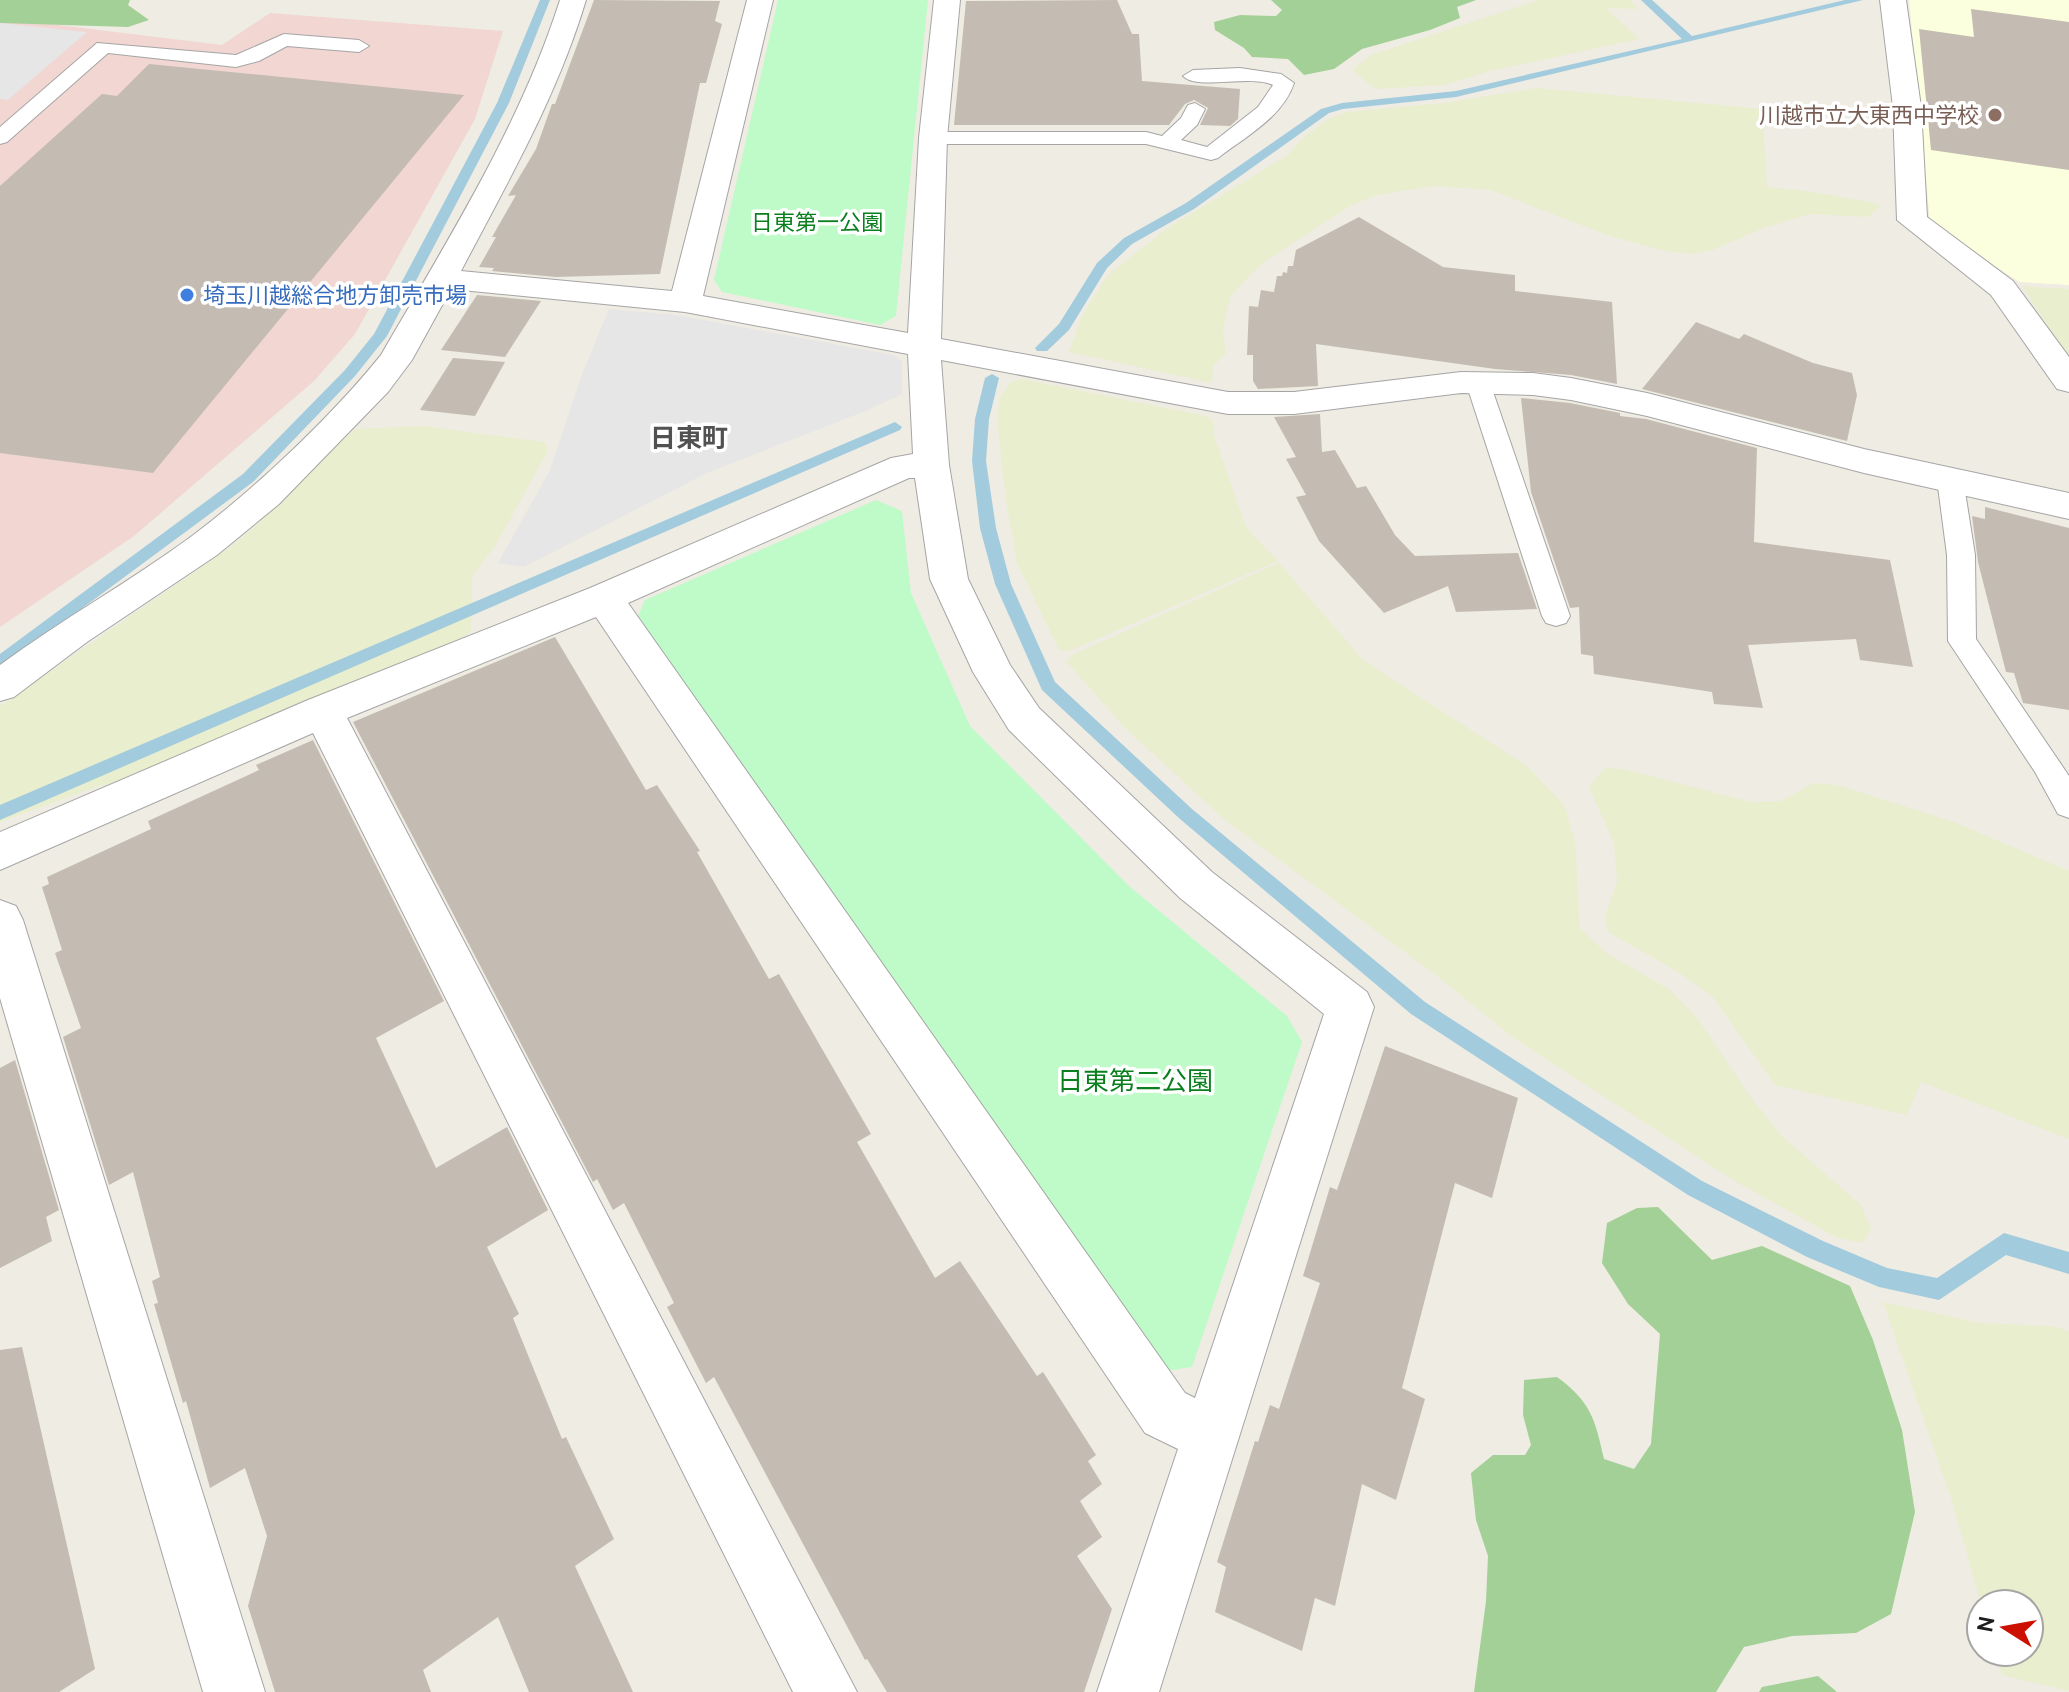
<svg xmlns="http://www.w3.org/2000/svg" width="2069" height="1692" viewBox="0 0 2069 1692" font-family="Cabin,'Noto Sans JP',sans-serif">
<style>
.commercial{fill:#f1d6d2}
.education{fill:#fcffdd}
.farmland{fill:#e9eece}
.forest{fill:#a3d097}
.park{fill:#bffbc9}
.parking{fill:#e6e6e6}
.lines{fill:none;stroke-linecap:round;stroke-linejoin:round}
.stream{fill:#a3cbde;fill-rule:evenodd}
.building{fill:#c4bcb3}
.lane-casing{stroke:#a5a5a5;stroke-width:2}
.street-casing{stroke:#a5a5a5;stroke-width:2}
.lane{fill:#fff;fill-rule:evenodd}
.street{fill:#fff;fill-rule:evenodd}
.education-dot{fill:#8d6e63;stroke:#fff;stroke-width:3}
.shop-dot{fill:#3f7fe0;stroke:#fff;stroke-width:3}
.labels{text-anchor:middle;stroke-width:7;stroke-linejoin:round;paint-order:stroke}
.far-education-label{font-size:22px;fill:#785e54;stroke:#fff;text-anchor:end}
.far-park-label{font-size:22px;fill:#097f1d;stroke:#fff}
.far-shop-label{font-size:22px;fill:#366cbe;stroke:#fff;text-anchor:start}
.far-quarter-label{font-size:26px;font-weight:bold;fill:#515151;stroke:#fff}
.park-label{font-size:26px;fill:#097f1d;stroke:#fff}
</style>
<rect width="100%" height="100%" fill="#efece3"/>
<!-- commercial -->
<polygon class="commercial" points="270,13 503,31 475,119 355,334 314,381 134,536 0,627 0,18 222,45"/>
<!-- education -->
<polygon class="education" points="1909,0 2069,0 2069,285 2019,282 1930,222"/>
<!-- farmland -->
<g class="farmland">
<polygon points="1539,0 1630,0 1638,9 1606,8 1639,39 1490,71 1445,85 1375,89 1352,70 1371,55"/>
<polygon points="1536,88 1762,109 1767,187 1814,192 1879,204 1880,207 1868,217 1809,214 1764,228 1712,250 1693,254 1665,251 1610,236 1490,190 1437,186 1399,191 1374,196 1350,206 1261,264 1230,297 1223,330 1226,353 1213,366 1212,383 1069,352 1082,316 1107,276 1166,229 1288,155 1305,136 1329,119 1347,112 1444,103"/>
<polygon points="2022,286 2069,289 2069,360"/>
<polygon points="1022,379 1206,416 1213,421 1214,436 1246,527 1278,561 1069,651 1059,650 1017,563 1006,500 997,420 1000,397 1011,382"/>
<polygon points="422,426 544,442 548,450 497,543 472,577 471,631 447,652 146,774 96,787 0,822 0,706 229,548 258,524 324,456 356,429"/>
<polygon points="1279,563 1363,660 1528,767 1565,806 1575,843 1580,928 1605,952 1670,990 1698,1019 1752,1099 1783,1137 1861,1205 1871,1229 1863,1243 1838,1238 1738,1183 1515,1039 1432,972 1225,820 1124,727 1067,662 1072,655"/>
<polygon points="1605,768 1623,769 1751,802 1781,801 1814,783 1838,785 1954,822 2069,871 2069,1139 1921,1082 1907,1115 1775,1085 1712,996 1678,972 1608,932 1605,917 1617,882 1614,844 1589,787"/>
<polygon points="1883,1302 1980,1323 2051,1326 2069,1331 2069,1691 2002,1675 1995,1652 2029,1652 2029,1604 1981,1604 1952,1501"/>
</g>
<!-- forest -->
<g class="forest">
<polygon points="0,0 130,0 128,5 149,20 128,27 0,23"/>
<polygon points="1271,0 1476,0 1457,7 1460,18 1430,30 1362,49 1334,69 1304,75 1288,59 1252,57 1244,48 1215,30 1214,22 1240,15 1276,16 1282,10"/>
<path d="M1658 1207 1712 1260 1762 1246 1850 1286 1873 1340 1902 1430 1915 1512 1891 1614 1856 1633 1792 1636 1744 1647 1716 1692H1474L1486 1601 1488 1556 1476 1520 1471 1473 1493 1455H1525L1531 1445 1523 1415 1524 1380 1557 1377C1591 1402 1595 1419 1604 1459L1634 1469 1651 1444 1660 1334 1628 1304 1602 1263 1607 1223 1637 1208Z"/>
<polygon points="1818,1676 1837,1692 1759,1692 1762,1687"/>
</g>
<!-- park -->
<g class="park">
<polygon points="778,0 928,0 896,316 880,325 722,292 714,280"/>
<polygon points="876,500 902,511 911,593 970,726 1130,887 1287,1016 1302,1042 1192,1367 1160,1372 638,616 645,600"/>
</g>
<!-- parking -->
<g class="parking">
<polygon points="0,23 87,32 8,100 0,99"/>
<polygon points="609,309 676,315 893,355 902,361 902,394 868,410 707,473 524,567 498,563 550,470 581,377"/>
</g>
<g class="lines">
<!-- stream -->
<g class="stream">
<polygon points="540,0 550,0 509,103 387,336 355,376 253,482 0,669 0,654 243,474 345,370 374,334 497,103"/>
<polygon points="1641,0 1652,0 1692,36 1845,0 1863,0 1456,97 1343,109 1329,113 1194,209 1132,244 1107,268 1069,330 1047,351 1037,351 1035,348 1059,324 1097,263 1124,238 1186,203 1321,109 1342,103 1456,91 1682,39"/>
<polygon points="992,374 999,378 989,419 986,461 996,528 1011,584 1055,682 1192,809 1425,1002 1702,1181 1823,1241 1887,1268 1937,1278 2004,1233 2069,1252 2069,1274 2006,1255 1939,1300 1879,1287 1807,1257 1688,1195 1411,1014 1180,819 1042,690 995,584 980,528 972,461 975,419 985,378"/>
<polygon points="895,422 902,427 900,430 0,820 0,805"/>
</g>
</g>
<!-- building -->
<g class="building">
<polygon points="594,0 720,1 715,21 722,24 706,83 700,83 660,274 556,277 492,271 494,268 479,267 496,237 492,237 516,195 508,196 536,149 552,104 555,104"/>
<polygon points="1117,0 1132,34 1139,34 1142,81 1240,89 1238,119 1230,126 1200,125 1208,108 1194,100 1185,104 1169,125 954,125 966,1"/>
<polygon points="1971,9 2069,22 2069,170 1931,150 1919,29 1974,37"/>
<polygon points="149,64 464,95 153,473 0,453 0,186 102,94 117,96"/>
<polygon points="1359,217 1443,267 1515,275 1515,291 1612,302 1617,384 1571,375 1495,369 1316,344 1318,386 1258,389 1253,381 1253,355 1247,355 1249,306 1258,307 1261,290 1274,292 1277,276 1282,276 1283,272 1287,273 1288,266 1293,266 1296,250"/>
<polygon points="477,295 541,301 505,357 441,350"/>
<polygon points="1696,322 1739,339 1744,334 1813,363 1852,373 1857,395 1847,441 1642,389"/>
<polygon points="453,358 505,362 475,416 420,410"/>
<polygon points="1521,398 1570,403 1620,413 1620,416 1646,419 1757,448 1754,542 1890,560 1913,667 1860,660 1856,639 1748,645 1763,708 1714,704 1712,692 1594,674 1593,656 1581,654 1579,607 1570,608 1531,492"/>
<polygon points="1320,414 1322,452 1335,450 1357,488 1366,486 1395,535 1415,556 1518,553 1537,609 1456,612 1448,586 1384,613 1319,541 1296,497 1306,495 1286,459 1296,457 1274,417"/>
<polygon points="1985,507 2069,528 2069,710 2023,703 2014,673 2006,672 1978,562 1972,516 1985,519"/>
<polygon points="555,637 646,790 657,785 700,851 697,852 769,979 779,974 871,1134 857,1142 935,1278 960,1261 1037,1376 1043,1372 1096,1455 1088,1461 1102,1484 1080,1501 1102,1537 1077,1556 1112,1609 1084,1692 887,1692 867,1659 865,1660 714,1377 706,1383 667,1307 674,1303 624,1203 613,1210 597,1179 593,1182 353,722"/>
<polygon points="313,740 444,1001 376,1038 436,1168 507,1127 548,1210 487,1247 519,1314 513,1318 562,1439 566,1437 614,1539 575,1566 633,1692 529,1692 498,1617 423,1670 431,1692 275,1692 248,1606 267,1536 245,1468 210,1488 186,1401 183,1403 154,1304 158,1303 152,1281 160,1277 133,1172 109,1185 63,1037 81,1028 55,953 62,950 42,887 49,884 47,877 151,829 148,821 259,770 256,765"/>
<polygon points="1385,1046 1518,1098 1492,1198 1455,1183 1402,1388 1425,1399 1396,1500 1362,1484 1335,1606 1315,1598 1302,1651 1215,1612 1226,1567 1217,1562 1255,1441 1258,1442 1270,1405 1279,1409 1320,1283 1303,1276 1330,1187 1337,1190"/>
<polygon points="15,1060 59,1210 46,1217 52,1241 0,1268 0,1068"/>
<polygon points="22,1347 95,1669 59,1692 0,1692 0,1350"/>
</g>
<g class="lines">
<defs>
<g id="lane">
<polygon points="284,34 359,40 369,46 359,52 287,46 259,61 236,67 108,53 7,142 0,144 0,127 97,43 236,55"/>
<path d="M1240 68 1281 74 1294 83C1283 117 1245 137 1218 158L1211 160 1146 144H933L923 138 933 132H1146L1162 136 1181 118 1188 105 1195 103 1205 109 1197 125 1181 140 1207 147 1258 107 1273 85C1249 74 1197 91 1183 76L1193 70Z"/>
<polygon points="1478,375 1487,377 1490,383 1570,616 1566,623 1556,626 1546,623 1542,616 1466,383 1469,377"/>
<polygon points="1950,470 1959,473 1963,479 1975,555 1976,639 2069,776 2069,818 2058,814 2035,772 1948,641 1947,555 1937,479 1941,473"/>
</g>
<g id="street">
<path d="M560 0H586C557 97 507 183 461 271L672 291 747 0H773L703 296 908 333 919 138 934 0H960L947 138 941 339 1228 392H1294L1461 372 1533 373 1571 378 1647 393 1864 449 2069 493V519L1864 473 1647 416 1571 400 1533 395 1461 393 1294 414H1228L941 360 949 465 968 579 1010 665 1039 708 1212 872 1367 992 1374 1007 1159 1692H1097L1178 1449 1145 1433 596 617 347 718 857 1692H793L313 733 0 870V832L308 700 590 588 891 458 913 454 908 354 685 312 451 289 412 360 388 392 279 504 217 555 87 642 14 697 0 701V665C62 619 130 582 192 536 256 488 331 417 381 355 447 241 520 126 560 0ZM909 478H915L930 579 973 672 1009 730 1180 898 1324 1014 1195 1398 1185 1393 628 603Z"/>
<polygon points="1880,0 1906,0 1921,107 1927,217 2013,281 2069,357 2069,392 2057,389 1991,295 1897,220 1893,107"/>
<polygon points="0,900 16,906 23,920 265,1692 203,1692 0,998"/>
</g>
</defs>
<!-- lane casing -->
<use href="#lane" class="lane-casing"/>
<!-- street casing -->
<use href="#street" class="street-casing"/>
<!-- lane -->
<use href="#lane" class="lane"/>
<!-- street -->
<use href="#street" class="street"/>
</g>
<!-- markers -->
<circle class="education-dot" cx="1995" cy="115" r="8"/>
<circle class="shop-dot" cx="187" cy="295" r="8"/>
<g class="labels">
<!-- far-education labels -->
<g class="far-education-label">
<text x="1979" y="123">川越市立大東西中学校</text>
</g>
<!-- far-park labels -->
<g class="far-park-label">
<text x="817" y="230">日東第一公園</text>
</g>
<!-- far-shop labels -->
<g class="far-shop-label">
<text x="203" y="303">埼玉川越総合地方卸売市場</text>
</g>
<!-- far-quarter labels -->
<g class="far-quarter-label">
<text x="689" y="447">日東町</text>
</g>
<!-- park labels -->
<g class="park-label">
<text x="1135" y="1090">日東第二公園</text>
</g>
</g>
<!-- north arrow -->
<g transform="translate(2005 1628) rotate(281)"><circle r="38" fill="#ffffff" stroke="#a5a5a5" stroke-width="2"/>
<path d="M0-6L14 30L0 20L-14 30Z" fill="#cc1100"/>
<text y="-12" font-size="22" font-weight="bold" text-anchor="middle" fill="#1e1e1e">N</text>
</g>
</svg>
